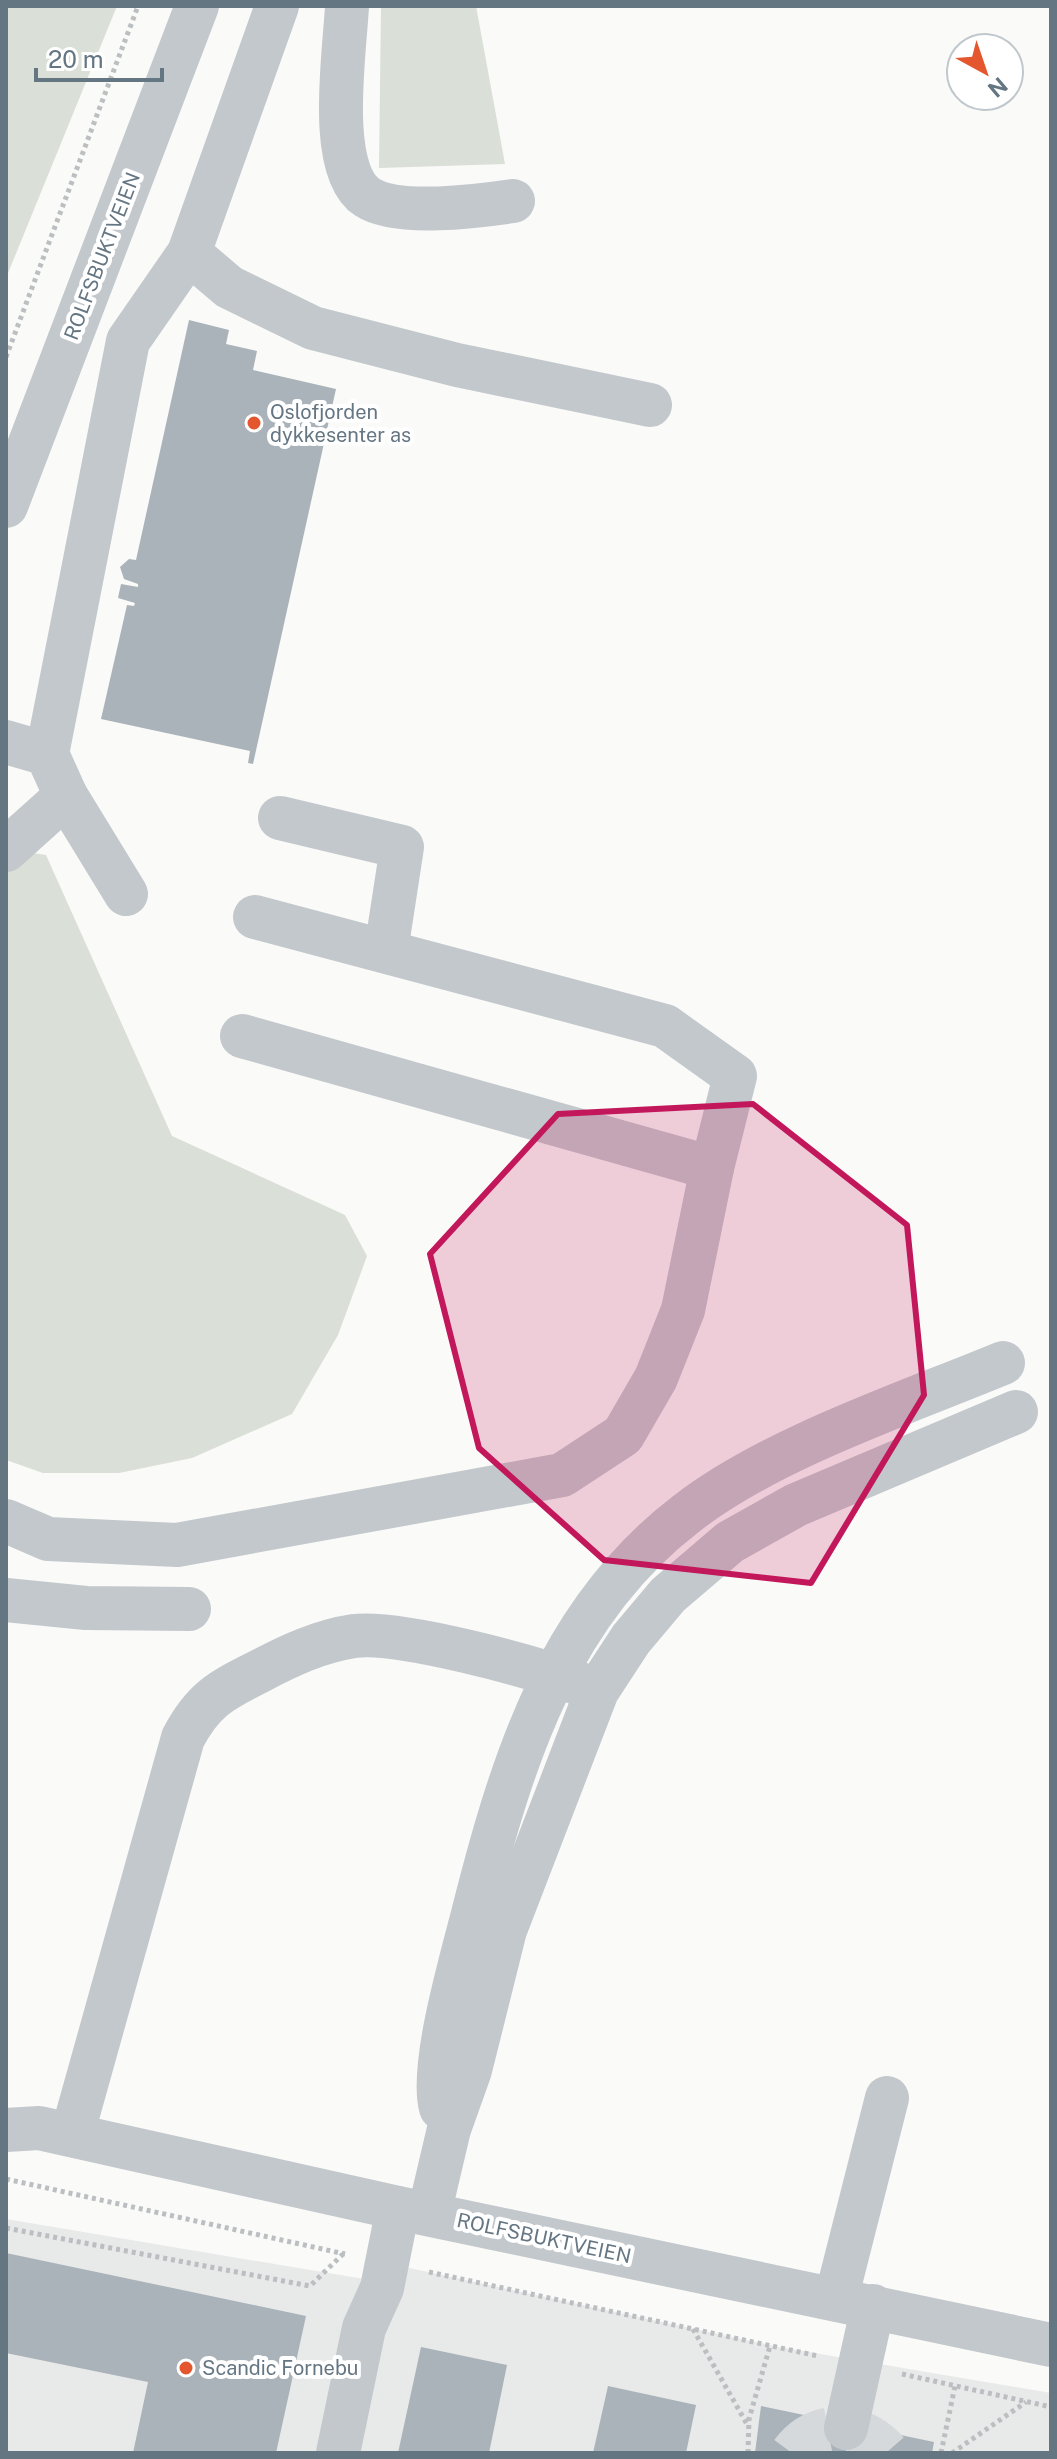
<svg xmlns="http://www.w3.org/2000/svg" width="1057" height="2459" viewBox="0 0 1057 2459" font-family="'Public Sans',sans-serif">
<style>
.built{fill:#e8e9e9}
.green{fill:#dadfd7}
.building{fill:#aab3b9}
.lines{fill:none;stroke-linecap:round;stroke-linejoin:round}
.minor-tunnel{stroke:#d5d9db;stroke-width:44;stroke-dasharray:44 22;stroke-linecap:butt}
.path{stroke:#bbbfc2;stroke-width:5;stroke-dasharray:4 4;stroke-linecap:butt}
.minor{stroke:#c3c8cc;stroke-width:44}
.marked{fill:#c2185b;fill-opacity:0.2;stroke:#c2185b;stroke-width:6;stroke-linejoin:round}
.poi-dot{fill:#e4572e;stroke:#fff;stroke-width:3}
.labels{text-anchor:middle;stroke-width:8;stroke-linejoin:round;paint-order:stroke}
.street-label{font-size:20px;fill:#657683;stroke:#fff}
.poi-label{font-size:20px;fill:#657683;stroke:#fff;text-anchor:start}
</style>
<rect width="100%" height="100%" fill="#fafaf8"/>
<!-- built -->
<polygon class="built" points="6,2219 382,2282 386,2263 779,2347 1051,2393 1051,2453 6,2453"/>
<!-- green -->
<g class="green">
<polygon points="6,6 117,6 6,278"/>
<polygon points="381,6 476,6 505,164 379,168"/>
<polygon points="33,853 46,855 172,1136 345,1215 367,1256 338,1335 292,1414 192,1458 119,1473 43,1473 6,1460 6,871"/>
</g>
<!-- building -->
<g class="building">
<polygon points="189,320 229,330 226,344 257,351 253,370 336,389 253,764 248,763 250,751 101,719 127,605 134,606 135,603 118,598 121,584 138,587 138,584 124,579 120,567 129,559 136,560"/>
<polygon points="6,2253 306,2316 276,2453 133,2453 148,2382 6,2353"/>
<polygon points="421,2347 507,2365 489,2453 398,2453"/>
<polygon points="608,2386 696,2405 686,2453 593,2453"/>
<polygon points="761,2406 934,2442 932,2453 755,2453"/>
</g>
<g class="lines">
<!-- minor-tunnel -->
<path class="minor-tunnel" d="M792 2453C817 2419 862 2422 888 2453"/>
<!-- path -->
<g class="path">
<polyline points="6,357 138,6"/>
<polyline points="6,2179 345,2254"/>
<polyline points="6,2228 310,2286 343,2254"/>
<polyline points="429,2272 818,2356"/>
<polyline points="693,2329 748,2426"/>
<polyline points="902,2374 1051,2407"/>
<polyline points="748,2453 749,2419 770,2346"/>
<polyline points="941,2453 955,2386"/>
<polyline points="952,2453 1026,2402"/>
</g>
<!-- minor -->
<g class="minor">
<path d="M347 6C345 50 326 170 367 197 397 217 479 206 513 201"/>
<polyline points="189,253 229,287 313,328 457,365 650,405"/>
<polyline points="6,506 197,6"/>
<polyline points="6,742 47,754 66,796 126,894"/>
<polyline points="47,754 128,341 189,253 277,6"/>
<polyline points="280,818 402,847 386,951"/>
<polyline points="6,850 66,796"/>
<polyline points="255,917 665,1026 735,1076 712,1168"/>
<polyline points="6,1521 48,1539 177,1545 562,1475 623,1435 656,1378 683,1310 712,1168 242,1036"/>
<polyline points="6,1600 86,1608 189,1609"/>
<path d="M441 2108C429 2066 464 1951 475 1906 513 1757 559 1611 686 1514 769 1449 904 1404 1003 1363"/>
<polyline points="6,2130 39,2128 398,2208 1051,2345"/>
<path d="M72 2135 183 1738C203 1700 220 1691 258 1672 288 1656 320 1641 354 1636 400 1630 534 1667 580 1684"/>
<polyline points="429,2214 449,2129 470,2070 505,1930 597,1691 631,1639 668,1595 730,1542 796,1505 1016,1412"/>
<polyline points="836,2299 887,2098"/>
<polyline points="846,2428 873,2306"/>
<polyline points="338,2453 364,2328 382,2288 398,2208"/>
</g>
</g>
<!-- marked area -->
<path class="marked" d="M753 1104 907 1225 924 1395 811 1583 604 1560 479 1448 430 1254 558 1114Z"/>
<!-- markers -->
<g class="poi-dot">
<circle cx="254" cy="423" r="8"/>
<circle cx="186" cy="2368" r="8"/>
</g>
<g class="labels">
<!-- street labels -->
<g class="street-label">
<text transform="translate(102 256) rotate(-69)" y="7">ROLFSBUKTVEIEN</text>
<text transform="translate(544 2238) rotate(12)" y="7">ROLFSBUKTVEIEN</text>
</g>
<!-- poi labels -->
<g class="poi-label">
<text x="270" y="419">Oslofjorden<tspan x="270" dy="23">dykkesenter as</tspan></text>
<text x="202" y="2375">Scandic Fornebu</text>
</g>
</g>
<!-- border -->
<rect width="1057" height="2459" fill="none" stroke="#657683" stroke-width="16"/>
<!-- north arrow -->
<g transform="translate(985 72) rotate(140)"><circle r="38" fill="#ffffff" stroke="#c1c8cd" stroke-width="2"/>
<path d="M0-6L14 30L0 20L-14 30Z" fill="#e4572e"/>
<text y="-12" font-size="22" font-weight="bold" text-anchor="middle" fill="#657683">N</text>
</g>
<!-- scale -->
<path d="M36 68v12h126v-12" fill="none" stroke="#657683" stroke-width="4"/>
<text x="48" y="68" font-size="24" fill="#657683" stroke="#ffffff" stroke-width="6" paint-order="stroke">20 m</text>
</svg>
